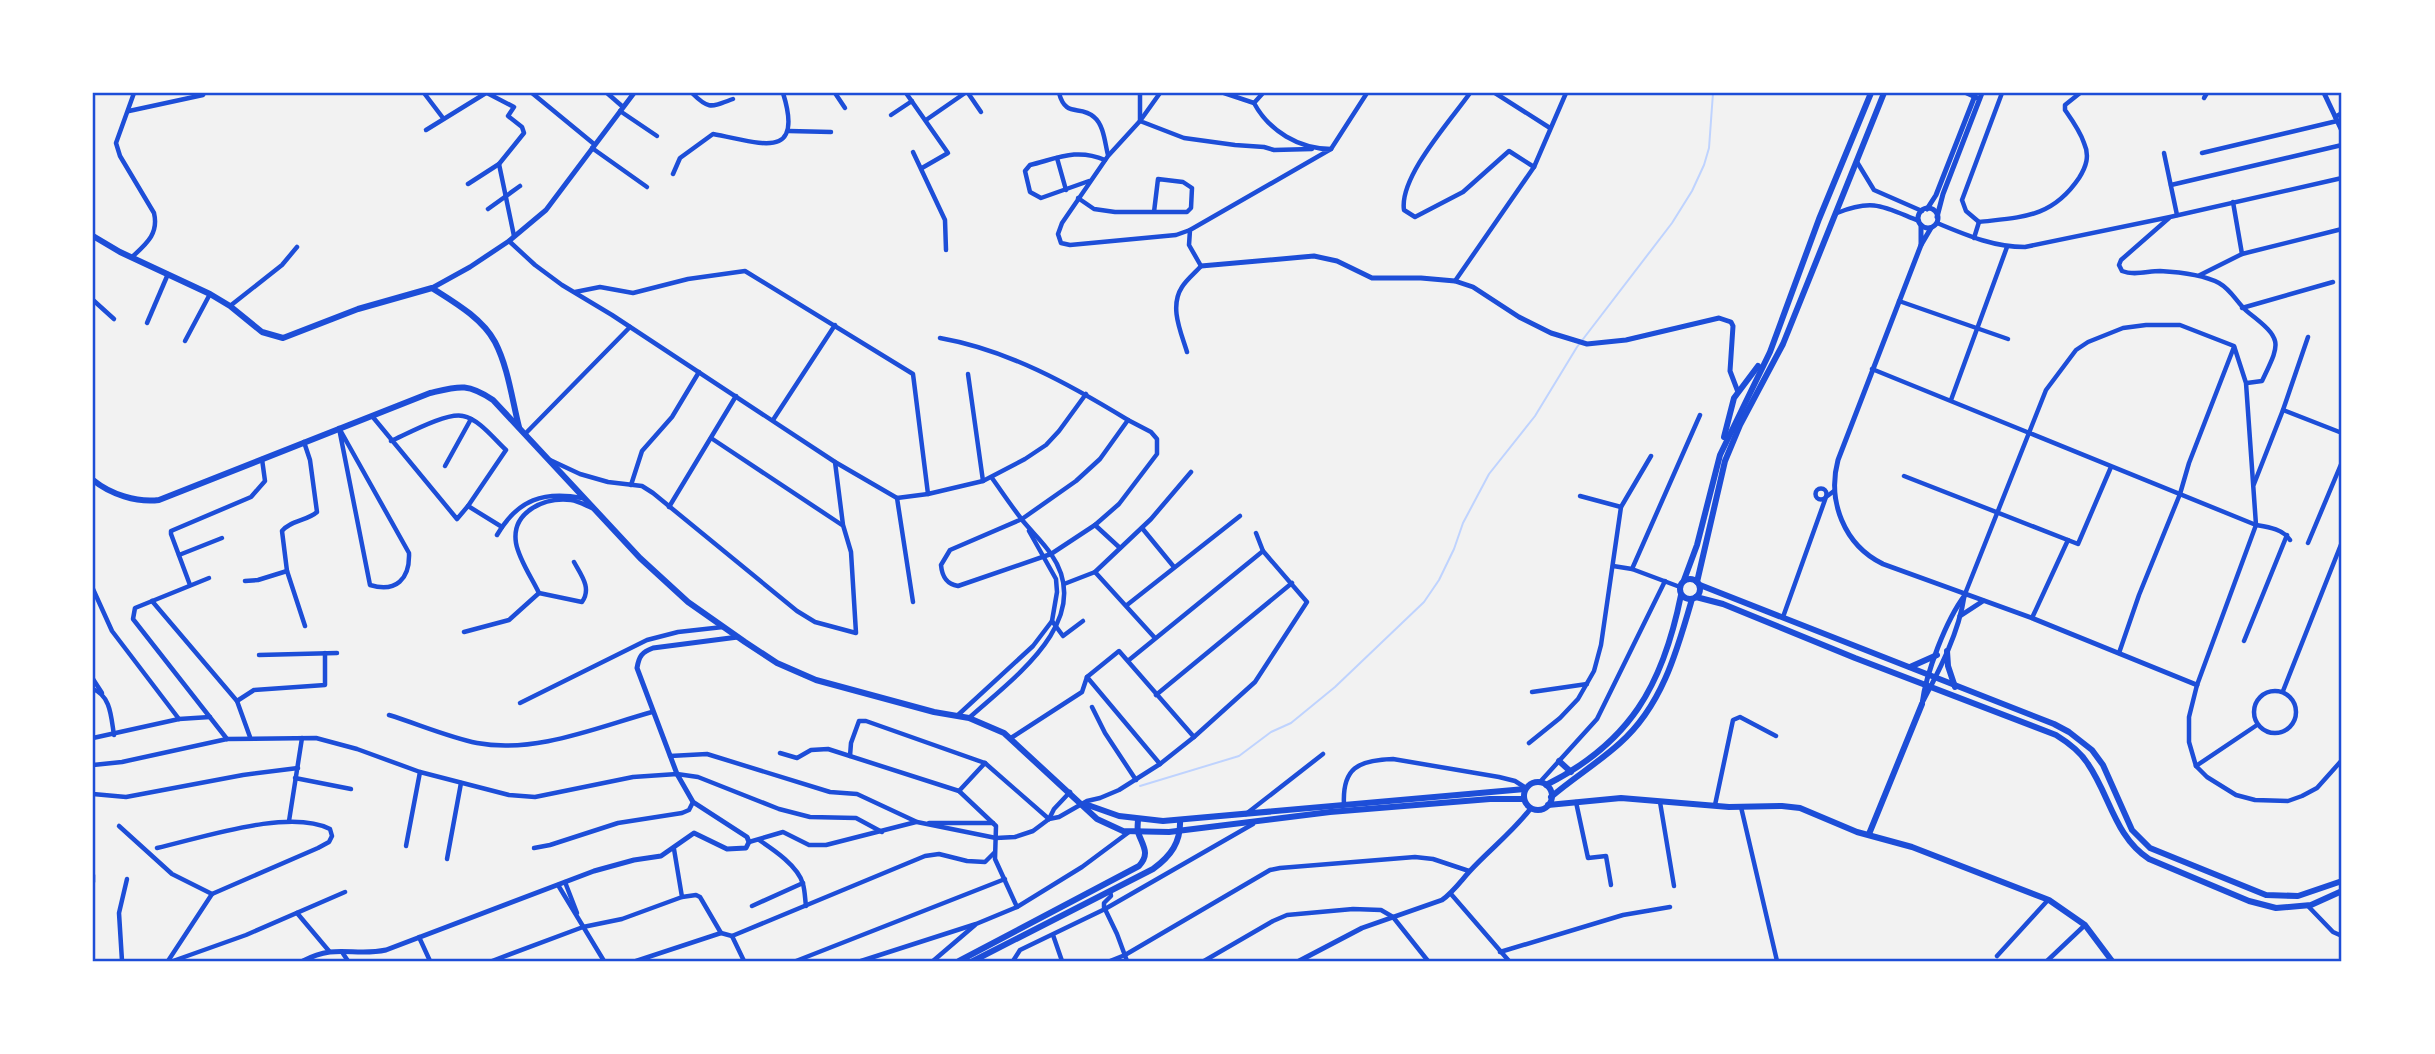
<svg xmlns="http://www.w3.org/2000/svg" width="2435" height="1054" viewBox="0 0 2435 1054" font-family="Montserrat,sans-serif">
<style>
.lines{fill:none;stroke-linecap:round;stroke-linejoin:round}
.stream{stroke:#bfd3fe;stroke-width:2}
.minor{stroke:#1d4ed8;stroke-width:4.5}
.tertiary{stroke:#1d4ed8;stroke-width:5}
.secondary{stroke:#1d4ed8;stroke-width:6}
.primary{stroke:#1d4ed8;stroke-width:6}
.neatline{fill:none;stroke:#1d4ed8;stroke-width:2.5}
</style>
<rect width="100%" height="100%" fill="#f2f2f2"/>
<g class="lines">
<!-- stream -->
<polyline class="stream" points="1140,786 1239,756 1271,732 1291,723 1335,687 1424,602 1439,580 1454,549 1463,523 1489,474 1535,416 1577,347 1672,223 1692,191 1704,165 1709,148 1713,93"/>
<!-- minor -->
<g class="minor">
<polyline points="424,93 443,118"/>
<polyline points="532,93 594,144"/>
<polyline points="607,93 623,107"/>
<path d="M692 93C709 110 711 107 733 99"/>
<polyline points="835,93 845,108"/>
<polyline points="906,93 948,153 922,168"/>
<polyline points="968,93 981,112"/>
<path d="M1059 93C1066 119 1080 104 1094 117 1104 125 1105 144 1108 155"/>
<polyline points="1140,93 1140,121 1108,156 1062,223 1058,234 1061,243 1070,245 1176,235 1190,230"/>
<polyline points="1160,93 1140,121 1184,138 1235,145 1264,147 1274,150 1312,149"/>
<polyline points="1224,93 1254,103"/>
<path d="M1470 93C1451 120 1399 177 1404 210L1415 217 1463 192 1509 151 1534 167"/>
<polyline points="1495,93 1550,128"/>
<polyline points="1966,93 1977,98"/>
<path d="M2002 93 1962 200 1966 211 1979 222C2022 217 2052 218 2079 178 2086 167 2090 156 2084 143 2080 131 2072 120 2065 110V105L2080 93"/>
<polyline points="2204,98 2207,93"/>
<polyline points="129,111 203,95 204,93"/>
<polyline points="620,111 657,136"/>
<polyline points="891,115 912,101"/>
<polyline points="2335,117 2342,113"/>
<polyline points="926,120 965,93"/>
<polyline points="426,130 486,93"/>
<polyline points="789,131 831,132"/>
<polyline points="592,148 647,187"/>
<polyline points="1331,149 1367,93"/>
<polyline points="913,152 945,220 946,250"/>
<polyline points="2164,153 2177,215"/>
<polyline points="2202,153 2337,121"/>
<polyline points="1057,158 1066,190"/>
<polyline points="1857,162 1874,190 1922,211"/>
<polyline points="499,164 514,236"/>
<path d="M673 174 680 158 713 134C758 142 805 163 783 93"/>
<path d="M1089 181 1041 198 1030 192 1025 171 1030 165C1058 158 1077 148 1105 160"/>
<polyline points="468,184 499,164 524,133 522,127 508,116 514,107 487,93"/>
<polyline points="2171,185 2342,145"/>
<polyline points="1078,198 1094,209 1115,212 1187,212 1191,208 1192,188 1183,182 1158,179 1154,212"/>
<polyline points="2233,202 2242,254"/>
<polyline points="488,209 520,186"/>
<path d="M1837 213C1874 198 1884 207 1919 221"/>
<path d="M2169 218 2121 260 2119 265 2122 271C2134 276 2148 271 2160 271 2179 272 2202 274 2219 283 2233 291 2237 304 2249 313 2284 340 2280 343 2262 381L2247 383"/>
<path d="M1937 223C1966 235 1993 247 2025 247L2170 217 2342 178"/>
<polyline points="1974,238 1979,222"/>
<polyline points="509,241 535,265 562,285 612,315 835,462 897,498 928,494 983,481 1025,459 1046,445 1059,431 1086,394"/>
<path d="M132 257C146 244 159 234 154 213L120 156 116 143 134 93"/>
<polyline points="2200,275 2242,254 2342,229"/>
<polyline points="1455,281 1534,167 1566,93"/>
<polyline points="575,292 600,287 633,293 688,279 745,271 913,374 928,494"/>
<polyline points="93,300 114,319"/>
<polyline points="1899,301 2008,339"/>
<polyline points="230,306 282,265 297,247"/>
<polyline points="2242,308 2333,282"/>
<polyline points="147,323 168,274"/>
<path d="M940 338C1008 350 1069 384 1128 420"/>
<polyline points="185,341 210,294"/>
<path d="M1187 352C1181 332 1169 307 1182 287 1187 279 1195 273 1201 266L1189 245 1190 230 1331 149C1299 149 1269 131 1254 103L1263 93"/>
<path d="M1872 369 2256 525C2268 527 2283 529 2290 540"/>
<polyline points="968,374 983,481"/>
<polyline points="1951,400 2007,247"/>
<polyline points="2283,410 2342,433"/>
<path d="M372 416 457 519 468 506 506 450C494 439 479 419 463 416 447 412 407 434 391 441"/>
<polyline points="773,420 835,325"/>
<path d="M1128 420 1151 432 1157 439V454L1119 504 1095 525 1051 554 958 586C946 584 942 576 941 565L950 550 1022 519 1076 481 1100 459Z"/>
<path d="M339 428 409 553C410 579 396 593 370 585Z"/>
<polyline points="525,434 630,327"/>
<polyline points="711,438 842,525"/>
<path d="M304 442 310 460 317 512C307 521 291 520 282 531L287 571 305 626"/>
<polyline points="550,460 580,474 608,482 642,486 653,493 797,611 815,622 856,633 851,552 843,525 835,462"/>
<polyline points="445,466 471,419"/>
<polyline points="1904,476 2078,544 2111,467"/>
<polyline points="2254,484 2283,410 2308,337"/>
<polyline points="631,485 642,451 672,417 699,372"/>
<circle cx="1821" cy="494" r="5.5"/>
<polyline points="1580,496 1621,507"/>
<polyline points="897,498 913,602"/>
<polyline points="468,506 502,527"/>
<polyline points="669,507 736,396"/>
<polyline points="1095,525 1120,548"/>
<polyline points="1142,528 1174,567"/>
<path d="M497 535C518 499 544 491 582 498"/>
<polyline points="2308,543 2342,462"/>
<polyline points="179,555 222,538"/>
<path d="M574 562C581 575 592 588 582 602L539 593C532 578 519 560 516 543 511 512 544 497 571 500 578 501 585 505 592 508"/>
<polyline points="1613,566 1632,569 1700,415"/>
<polyline points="1632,569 1680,587"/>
<polyline points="1095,572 1151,519 1191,472"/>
<polyline points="209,578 135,608 133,619 227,739"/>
<polyline points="245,581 258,580 287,571"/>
<polyline points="1064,584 1095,572 1155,638"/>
<polyline points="190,585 171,534 171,531 251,497 265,481 262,459"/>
<polyline points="93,589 112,631 179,719"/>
<polyline points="1965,594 2046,390 2076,350 2088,342 2123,328 2146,325 2180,325 2234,346 2246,383 2256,525 2197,685 2189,717 2189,742 2196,766 2207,777 2236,795 2255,800 2288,801 2302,796 2317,788 2342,760"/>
<polyline points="152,601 237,701 250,737"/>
<polyline points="1127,605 1240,516"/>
<polyline points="1783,617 1826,497 1834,491"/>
<polyline points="2032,618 2068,540"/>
<polyline points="1052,621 1063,636 1083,621"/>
<polyline points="464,632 509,620 539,593"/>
<polyline points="2244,641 2287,535"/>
<polyline points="2119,653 2139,595 2180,494 2189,463 2234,347"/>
<polyline points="259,655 337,653"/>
<polyline points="1129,660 1263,551"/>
<polyline points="1087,677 1160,764"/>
<polyline points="93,679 102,693"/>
<path d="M93 689C111 696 111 717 114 735"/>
<circle cx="2275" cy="712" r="21"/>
<polyline points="2283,691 2342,542"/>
<polyline points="1532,692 1587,684"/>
<polyline points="1156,695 1292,583"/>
<polyline points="237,701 254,690 325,685 325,653"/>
<polyline points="520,703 647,640 678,632 723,627"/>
<polyline points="1092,707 1105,733 1136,780"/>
<path d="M389 715C418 724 448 737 477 743 535 754 598 727 652 712"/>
<polyline points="958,715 1033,646 1052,621 1057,592 1056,579 1029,531"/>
<path d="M969 718C1012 679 1097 620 1051 554 1043 542 1032 532 1023 521 1012 507 1002 492 992 478"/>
<polyline points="93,738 179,719 210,717"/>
<polyline points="1011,738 1082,692 1087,677 1119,651 1194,737"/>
<polyline points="1529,743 1560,718 1578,699 1594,671 1601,645 1621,507 1651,456"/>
<polyline points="780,753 797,758 811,750 828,749 959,791 996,826 995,859 1017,907"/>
<polyline points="670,756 707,754 830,792 857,794 917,822 996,838 1015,837 1033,831 1049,819 1054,809 1070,792"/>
<polyline points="850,756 851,743 859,721 866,721 985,763 1049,819"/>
<polyline points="93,765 122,762 227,739 316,738 357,749 420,772 509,795 535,797 633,777 677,774 698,777 779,809 810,817 856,818 882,832"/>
<polyline points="2196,766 2257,725"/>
<polyline points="295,778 351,789"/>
<polyline points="1540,782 1597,719 1665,581"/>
<polyline points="959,791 985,763"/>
<polyline points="93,794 126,797 243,775 298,768"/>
<polyline points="1576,802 1588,858 1606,856 1611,885"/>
<polyline points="1660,802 1674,886"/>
<path d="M1344 805C1342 768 1358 760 1393 759L1499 777 1515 781 1526 788"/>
<polyline points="1715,805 1733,720 1740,717 1776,736"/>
<polyline points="1741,807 1777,961"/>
<polyline points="1246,814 1323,754"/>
<polyline points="1049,819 1059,817 1087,801 1100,798 1119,790 1160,764 1194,737 1255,682 1307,602 1263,551 1256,533"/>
<polyline points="289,821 302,738"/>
<polyline points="929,823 993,823"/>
<polyline points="119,826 172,874 212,894"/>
<path d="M759 840C774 850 798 866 803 884 805 891 805 899 806 906"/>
<polyline points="749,842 783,832 809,845 826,845 916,822"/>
<polyline points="406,846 420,772"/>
<path d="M157 848C202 838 289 808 330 829L332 836 329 842 318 848 212 894 168 961"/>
<polyline points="534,848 550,845 618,823 682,813 689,810 693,802"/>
<polyline points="447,859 461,783"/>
<polyline points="93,875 93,882"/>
<polyline points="565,882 577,913"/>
<polyline points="558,885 604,961"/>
<polyline points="1110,891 1111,896 1104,903 1104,907 1117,934 1127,961"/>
<polyline points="1451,894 1509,961"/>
<polyline points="682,897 696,895 700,897 721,933"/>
<polyline points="752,906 803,883"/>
<polyline points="2308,906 2333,932 2342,936"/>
<polyline points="297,913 329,951"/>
<polyline points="1053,935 1062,961"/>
<polyline points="732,936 744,961"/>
<polyline points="419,937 430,961"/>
<polyline points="342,952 348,961"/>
<polyline points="1500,952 1623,915 1670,907"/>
<polyline points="1997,956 2048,900"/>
<polyline points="122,961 119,913 127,879"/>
<polyline points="173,961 246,935 345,892"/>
<polyline points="492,961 583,927 622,919 682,897 674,849"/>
<polyline points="636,961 721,933 732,936 925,856 939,854 967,861 985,862 994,853"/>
<polyline points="796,961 1005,879"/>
<polyline points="861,961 976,924 1017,907 1082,867 1129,832"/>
<polyline points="933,961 975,925"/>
<polyline points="1013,961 1020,950 1105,909 1253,824"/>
<polyline points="1110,961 1125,955 1270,870 1280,868 1415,857 1433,859 1469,871"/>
<polyline points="1204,961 1273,921 1287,915 1353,909 1381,910 1393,917 1428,961"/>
<polyline points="2047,961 2085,925"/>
</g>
<!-- tertiary -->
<g class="tertiary">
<polyline points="2324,93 2342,131"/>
<circle cx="1928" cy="218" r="10"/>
<polyline points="1927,209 1936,195 1976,93"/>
<polyline points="1937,217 1943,194 1982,93"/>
<polyline points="1921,225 1921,245 1931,228"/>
<path d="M1921 245 1838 460C1827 501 1844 545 1883 564L2032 618 2197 685"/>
<polyline points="1201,266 1314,256 1337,261 1372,278 1421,278 1455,281 1473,287 1519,317 1551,333 1587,344 1626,340 1719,318 1731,322 1733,326 1730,371 1738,392"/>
<polyline points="432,288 470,267 509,241 546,210 634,93"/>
<polyline points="1960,616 1983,601"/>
<path d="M1923 701C1940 669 1959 632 1964 597"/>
<path d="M1922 704C1926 673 1946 620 1965 595"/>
<path d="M303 961C337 943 353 957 386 950L594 871 634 860 661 856 694 833 727 849 746 848 749 842 747 837 693 802 677 774 637 668C639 656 642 652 653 648L738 637"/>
<path d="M1299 961 1362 928 1442 900C1453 892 1460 882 1469 872 1489 850 1513 832 1531 808"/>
</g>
<!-- secondary -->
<g class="secondary">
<path d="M93 236 120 252 210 294 230 306 262 332 283 338 358 309 432 288C454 302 482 318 495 342 508 367 512 399 519 427"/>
<polyline points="1700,585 2054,724 2069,732 2092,750 2103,765 2132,830 2150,848 2266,895 2298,896 2342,881"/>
<path d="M1696 597 1723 604 1855 658 2056 735C2069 743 2080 751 2088 764 2110 796 2115 837 2149 859L2249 901 2276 908 2311 905 2342 891"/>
<polyline points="1947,651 1948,666 1955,687"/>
<polyline points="1910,667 1937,655"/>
<polyline points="1548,805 1621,798 1729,807 1782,806 1800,808 1857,832 1912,847 2049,900 2085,925 2112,961"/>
<polyline points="1869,834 1922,704"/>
<path d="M959 961 1139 866C1151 853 1142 845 1138 832 1137 828 1138 823 1138 819"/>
<path d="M973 961 1153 869C1171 856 1181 842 1180 820"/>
</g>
<!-- primary -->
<g class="primary">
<polyline points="1724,437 1734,398 1758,366"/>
<path d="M93 480C110 494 137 503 159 500L430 393C460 386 467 383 493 400L640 558 688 602 745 642 777 663 816 680 934 712 969 718 1004 733 1097 819 1123 831 1169 832 1330 812 1490 799H1524"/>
<circle cx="1690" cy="589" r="10"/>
<polyline points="1684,580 1697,545 1720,455 1770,352 1819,219 1871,93"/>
<polyline points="1697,582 1725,461 1740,425 1783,344 1884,93"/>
<polyline points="1559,761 1571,772"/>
<circle cx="1538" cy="796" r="14"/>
<path d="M1546 785C1630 743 1663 685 1681 595"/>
<path d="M1551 797C1573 778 1598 763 1620 743 1662 706 1677 651 1692 599"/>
<polyline points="1085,804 1119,816 1163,821 1525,789"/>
</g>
</g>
<!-- border -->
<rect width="2435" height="1054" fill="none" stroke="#ffffff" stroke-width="189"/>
<rect x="94" y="94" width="2246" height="866" class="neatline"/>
</svg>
